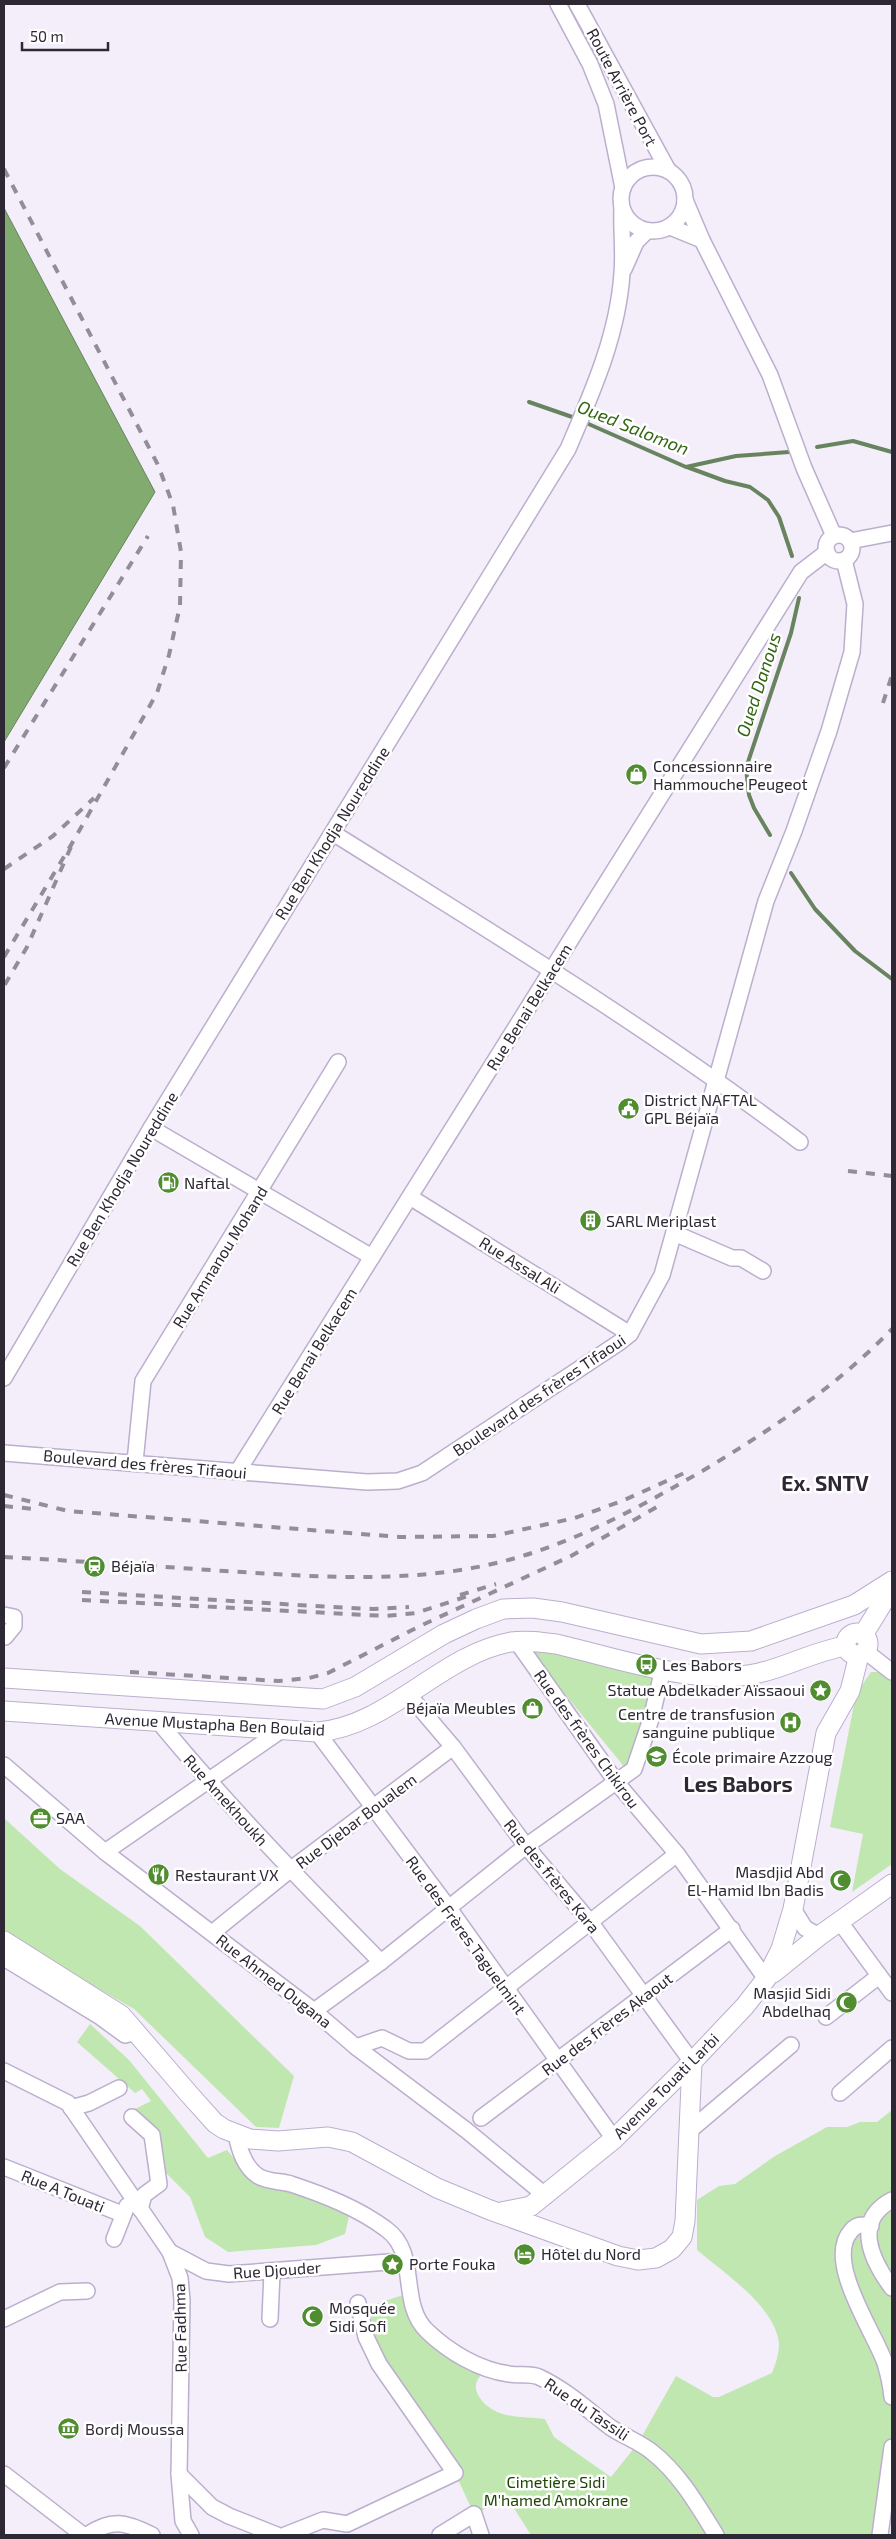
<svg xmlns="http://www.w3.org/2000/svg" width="896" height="2539" viewBox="0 0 896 2539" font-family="'Exo 2',sans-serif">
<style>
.green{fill:#c1e7b1}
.water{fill:#81ab6f;stroke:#68845e}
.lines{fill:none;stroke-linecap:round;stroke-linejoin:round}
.stream{stroke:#68845e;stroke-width:4}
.minor-casing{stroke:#bcaecd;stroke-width:18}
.major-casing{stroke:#bcaecd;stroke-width:21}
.minor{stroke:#fff;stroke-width:15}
.major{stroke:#fff;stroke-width:19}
.rail{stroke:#938d9a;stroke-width:4;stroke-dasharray:9 9;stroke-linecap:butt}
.labels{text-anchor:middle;stroke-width:5;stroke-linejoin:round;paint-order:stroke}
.street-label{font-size:16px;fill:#2e2835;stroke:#fff}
.poi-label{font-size:16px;fill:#2e2835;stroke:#fff;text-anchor:start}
.park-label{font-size:16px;fill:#1d4504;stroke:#fff}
.water-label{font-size:18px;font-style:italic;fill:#326612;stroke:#fff}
.district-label{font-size:21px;font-weight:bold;fill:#2e2835;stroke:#fff}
</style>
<rect width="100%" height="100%" fill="#f4eefb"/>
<!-- green -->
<g class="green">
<polygon points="525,1645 665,1678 630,1774"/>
<polygon points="871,1672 886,1672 892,1680 892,1864 852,1892 863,1834 830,1827 856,1694"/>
<polygon points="4,1818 60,1869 140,1926 294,2076 279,2128 256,2127 134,2009 4,1935"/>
<polygon points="90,2024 129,2060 208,2158 227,2150 253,2181 285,2187 350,2212 345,2234 316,2245 228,2252 205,2237 190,2197 163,2170 156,2128 133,2110 151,2101 142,2089 135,2093 77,2042"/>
<path d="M892 2110V2281L873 2241 856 2226 844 2259 892 2394V2447L880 2535H716L696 2503 638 2443 676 2376 713 2397H719L772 2373C776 2363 781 2349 778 2338 771 2304 723 2272 697 2250V2200L719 2186 735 2184 775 2156 827 2127H847L860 2122H877Z"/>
<polygon points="859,2227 892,2288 892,2384 859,2305 848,2244"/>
<path d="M409 2293 415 2315 487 2369C484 2373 479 2376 477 2381 471 2395 490 2411 503 2414 516 2418 532 2417 545 2419L554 2437 611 2477 635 2447 675 2480 711 2535H531L508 2499 474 2514 455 2473 366 2337 374 2335 369 2306Z"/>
</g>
<!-- water -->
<polygon class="water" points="4,208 155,492 4,742"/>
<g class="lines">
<!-- stream -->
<g class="stream">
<polyline points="529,402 578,419"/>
<polyline points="584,422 686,467 736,456 789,452"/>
<polyline points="817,447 853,441 892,452"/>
<polyline points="687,467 725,481 750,487 768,500 779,517 792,556"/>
<polyline points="770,835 754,808 749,795 746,768 791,633 799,598"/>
<polyline points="791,873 815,909 855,951 892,979"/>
</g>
<defs>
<g id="minor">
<polyline points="558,4 590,64 606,104 623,188"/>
<polyline points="577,4 668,170"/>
<circle cx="653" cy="199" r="32"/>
<polyline points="685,200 702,240 770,375 804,468 834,536"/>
<polyline points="670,227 702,240"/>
<polyline points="624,269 636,242 647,231"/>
<circle cx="839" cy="548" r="13"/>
<polyline points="850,541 892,533"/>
<path d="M333 833C491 932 651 1029 800 1142"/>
<polyline points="151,1128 372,1257"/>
<polyline points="410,1197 630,1334"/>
<polyline points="674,1233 732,1258 741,1258 763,1271"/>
<path d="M4 1378 151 1128 568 449C592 393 618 335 622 273 624 252 621 230 622 208"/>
<polyline points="4,1453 367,1482 398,1481 422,1473 620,1342 630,1334 662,1275 766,901 794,831 829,731 852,652 855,604 844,560"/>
<polyline points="135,1462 143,1381 338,1062"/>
<polyline points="238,1471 801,572 827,552"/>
<polyline points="4,1615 14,1617 14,1626 5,1637"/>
<polyline points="517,1642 617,1783 677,1854 766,1979"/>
<polyline points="865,1651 892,1672"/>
<polyline points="408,1694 453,1747 526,1846 591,1923 692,2062"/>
<path d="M158 1721C228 1806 304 1884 381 1962"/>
<polyline points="317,1732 448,1907 614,2139"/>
<polyline points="4,1765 105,1852 314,2011 356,2047 466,2130 546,2196"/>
<polyline points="105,1852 283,1729"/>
<polyline points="793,1909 805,1928 819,1936"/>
<polyline points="840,1922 892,1993"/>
<polyline points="212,1933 290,1870 453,1747"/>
<polyline points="4,1958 99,2016 125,2035 137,2032"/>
<polyline points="314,2011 381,1962 526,1846 634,1769 651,1719 663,1669"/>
<polyline points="826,2017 879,1976"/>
<polyline points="356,2047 382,2038 409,2051 425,2051 677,1854"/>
<polyline points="4,2071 68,2103 170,2252 180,2278 182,2300 179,2474 183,2521 191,2535"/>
<polyline points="840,2093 892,2048"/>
<polyline points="71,2108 89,2103 119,2088"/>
<polyline points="132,2117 152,2135 159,2184 144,2195 140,2209"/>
<polyline points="481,2118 732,1929"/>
<polyline points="688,2132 791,2045"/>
<path d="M236 2134C239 2149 244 2167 258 2176 267 2182 281 2181 291 2184 324 2195 358 2208 386 2229 420 2253 398 2303 427 2331 449 2352 479 2370 509 2374 519 2376 530 2373 539 2377 565 2389 588 2410 610 2427 623 2436 640 2442 652 2452 680 2474 698 2506 716 2535"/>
<polyline points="4,2167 122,2214"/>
<path d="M892 2200C852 2221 872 2261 892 2288"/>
<path d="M871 2226C863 2224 856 2224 851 2231 824 2261 875 2333 885 2363 888 2373 891 2386 892 2397"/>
<polyline points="114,2239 127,2206"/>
<polyline points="170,2252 206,2271 229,2274 389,2262"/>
<polyline points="4,2319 60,2292 87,2291"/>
<polyline points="270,2319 272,2272"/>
<polyline points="4,2474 83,2535"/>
<polyline points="179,2474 212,2507 229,2516 277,2535"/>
<path d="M87 2535C112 2518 126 2522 152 2535"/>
<polyline points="285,2535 323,2520 347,2524 455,2473 379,2364 366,2337 358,2303"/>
<polyline points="440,2535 474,2514 481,2535"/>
<polyline points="880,2535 892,2447"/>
</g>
<g id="major">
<circle cx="857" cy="1644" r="11"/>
<polyline points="863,1635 892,1588"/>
<polyline points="4,1678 323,1699 355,1687 444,1634 476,1619 503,1609 533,1608 562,1612 701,1644 751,1641 854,1605 892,1581"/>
<path d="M4 1711 317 1732C388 1727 442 1654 511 1642 526 1640 541 1642 556 1644 617 1658 698 1687 759 1673 789 1666 815 1651 846 1646"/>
<polyline points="4,1941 121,2015 189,2094 215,2123 224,2129 250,2139 278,2141 328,2137 352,2142 437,2188 490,2210 618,2256 638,2260 656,2258 672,2249 682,2237 685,2221 692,2062"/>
<polyline points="773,1973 819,1936 892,1884"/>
<polyline points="501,2212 531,2206 614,2139 692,2062 745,2006 766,1979 781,1949 793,1909 826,1733 850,1691 859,1655"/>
</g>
</defs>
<!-- minor casing -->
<use href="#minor" class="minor-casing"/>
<!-- major casing -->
<use href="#major" class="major-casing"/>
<!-- minor -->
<use href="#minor" class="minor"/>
<!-- major -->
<use href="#major" class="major"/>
<!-- rail -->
<g class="rail">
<polyline points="4,169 158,465 173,505 181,552 180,606 169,655 157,693 74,840"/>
<polyline points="883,703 892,675"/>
<polyline points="4,768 148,536"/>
<polyline points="4,869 53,836 94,798"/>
<polyline points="4,957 74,840 27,947 4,986"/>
<polyline points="848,1171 892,1176"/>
<polyline points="4,1495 68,1511 400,1537 493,1536 575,1518 622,1501 691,1470"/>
<polyline points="4,1506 33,1509"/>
<path d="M4 1557C77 1561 151 1566 225 1571 321 1577 418 1585 512 1559 581 1540 643 1505 704 1470 772 1429 837 1386 892 1329"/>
<polyline points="82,1592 332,1607 373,1609 409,1607"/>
<polyline points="460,1595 496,1584"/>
<polyline points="82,1600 386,1616 416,1613 468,1596"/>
<polyline points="130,1672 279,1681 309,1678 328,1673 420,1626 571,1556 662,1504"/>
</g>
</g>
<!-- icons -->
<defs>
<symbol id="shop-disc" viewBox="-11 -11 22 22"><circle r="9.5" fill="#4f8d2e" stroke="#fff"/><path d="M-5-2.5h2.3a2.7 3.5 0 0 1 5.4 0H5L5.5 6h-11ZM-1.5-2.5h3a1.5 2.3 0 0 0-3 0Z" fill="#fff"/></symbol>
<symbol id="civic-disc" viewBox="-11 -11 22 22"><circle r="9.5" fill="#4f8d2e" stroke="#fff"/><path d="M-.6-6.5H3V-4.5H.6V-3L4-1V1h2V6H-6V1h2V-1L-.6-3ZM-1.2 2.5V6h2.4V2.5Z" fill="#fff"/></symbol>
<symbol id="fuel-disc" viewBox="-11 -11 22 22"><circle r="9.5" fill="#4f8d2e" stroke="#fff"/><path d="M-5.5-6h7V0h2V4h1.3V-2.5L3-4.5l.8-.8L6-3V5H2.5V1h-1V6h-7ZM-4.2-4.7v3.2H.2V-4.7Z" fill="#fff"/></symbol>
<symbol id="building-disc" viewBox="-11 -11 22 22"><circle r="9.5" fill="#4f8d2e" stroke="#fff"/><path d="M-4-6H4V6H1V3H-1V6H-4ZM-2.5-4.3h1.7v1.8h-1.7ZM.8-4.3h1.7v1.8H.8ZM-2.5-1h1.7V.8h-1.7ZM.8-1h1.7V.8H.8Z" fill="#fff"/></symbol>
<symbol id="station-disc" viewBox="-11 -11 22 22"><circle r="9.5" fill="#4f8d2e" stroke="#fff"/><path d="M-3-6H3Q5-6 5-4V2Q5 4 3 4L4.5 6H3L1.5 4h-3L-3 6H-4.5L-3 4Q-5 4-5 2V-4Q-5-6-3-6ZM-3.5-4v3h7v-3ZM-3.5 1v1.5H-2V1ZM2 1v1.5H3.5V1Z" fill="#fff"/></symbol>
<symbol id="bus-disc" viewBox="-11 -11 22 22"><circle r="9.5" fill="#4f8d2e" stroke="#fff"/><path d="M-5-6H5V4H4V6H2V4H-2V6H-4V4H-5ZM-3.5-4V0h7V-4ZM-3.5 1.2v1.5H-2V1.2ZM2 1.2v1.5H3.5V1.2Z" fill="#fff"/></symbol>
<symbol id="sight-disc" viewBox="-11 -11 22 22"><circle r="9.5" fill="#4f8d2e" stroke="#fff"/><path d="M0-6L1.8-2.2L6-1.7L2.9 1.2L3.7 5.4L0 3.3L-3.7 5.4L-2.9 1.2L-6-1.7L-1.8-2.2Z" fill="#fff"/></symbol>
<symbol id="hospital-disc" viewBox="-11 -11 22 22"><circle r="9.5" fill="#4f8d2e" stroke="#fff"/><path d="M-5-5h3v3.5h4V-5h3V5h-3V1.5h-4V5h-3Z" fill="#fff"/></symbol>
<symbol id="school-disc" viewBox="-11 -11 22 22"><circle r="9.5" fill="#4f8d2e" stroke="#fff"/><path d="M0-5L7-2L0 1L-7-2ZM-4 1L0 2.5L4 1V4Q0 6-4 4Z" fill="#fff"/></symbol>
<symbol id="office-disc" viewBox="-11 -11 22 22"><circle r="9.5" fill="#4f8d2e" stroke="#fff"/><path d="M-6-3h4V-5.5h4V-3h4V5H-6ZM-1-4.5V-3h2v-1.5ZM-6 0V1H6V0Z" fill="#fff"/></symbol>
<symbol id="restaurant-disc" viewBox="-11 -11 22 22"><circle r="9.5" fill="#4f8d2e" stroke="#fff"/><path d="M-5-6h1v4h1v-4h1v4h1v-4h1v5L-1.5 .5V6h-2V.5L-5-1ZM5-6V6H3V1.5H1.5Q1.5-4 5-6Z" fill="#fff"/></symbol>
<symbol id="mosque-disc" viewBox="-11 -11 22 22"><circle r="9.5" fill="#4f8d2e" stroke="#fff"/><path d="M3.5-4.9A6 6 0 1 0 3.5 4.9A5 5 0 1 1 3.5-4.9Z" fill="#fff"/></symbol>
<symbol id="hotel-disc" viewBox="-11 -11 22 22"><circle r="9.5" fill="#4f8d2e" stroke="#fff"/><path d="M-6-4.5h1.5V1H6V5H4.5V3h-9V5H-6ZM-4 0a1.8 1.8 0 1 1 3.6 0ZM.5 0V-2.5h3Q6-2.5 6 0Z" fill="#fff"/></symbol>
<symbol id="museum-disc" viewBox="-11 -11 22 22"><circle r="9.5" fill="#4f8d2e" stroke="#fff"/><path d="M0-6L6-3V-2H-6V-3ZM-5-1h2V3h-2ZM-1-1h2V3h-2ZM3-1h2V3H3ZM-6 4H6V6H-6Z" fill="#fff"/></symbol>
</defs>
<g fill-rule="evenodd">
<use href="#shop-disc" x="624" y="762" width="25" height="25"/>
<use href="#civic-disc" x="616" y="1096" width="25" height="25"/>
<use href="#fuel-disc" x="156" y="1170" width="25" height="25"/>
<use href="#building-disc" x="578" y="1208" width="25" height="25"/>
<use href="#station-disc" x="82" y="1554" width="25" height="25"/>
<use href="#bus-disc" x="634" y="1652" width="25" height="25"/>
<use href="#sight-disc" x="808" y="1678" width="25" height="25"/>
<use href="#shop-disc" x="520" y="1696" width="25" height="25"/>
<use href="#hospital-disc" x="778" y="1710" width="25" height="25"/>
<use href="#school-disc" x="644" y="1744" width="25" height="25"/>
<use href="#office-disc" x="28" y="1806" width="25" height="25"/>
<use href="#restaurant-disc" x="146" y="1862" width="25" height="25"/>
<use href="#mosque-disc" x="828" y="1868" width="25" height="25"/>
<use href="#mosque-disc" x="834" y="1990" width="25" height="25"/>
<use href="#hotel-disc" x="512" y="2242" width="25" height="25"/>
<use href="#sight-disc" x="380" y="2252" width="25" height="25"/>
<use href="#mosque-disc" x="300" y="2304" width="25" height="25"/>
<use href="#museum-disc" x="56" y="2416" width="25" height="25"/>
</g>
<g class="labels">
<!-- street labels -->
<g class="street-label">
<text transform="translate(622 87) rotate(62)" y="6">Route Arrière Port</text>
<text transform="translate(332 833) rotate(-58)" y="6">Rue Ben Khodja Noureddine</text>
<text transform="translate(529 1007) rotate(-58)" y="6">Rue Benai Belkacem</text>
<text transform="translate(122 1179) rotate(-59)" y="6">Rue Ben Khodja Noureddine</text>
<text transform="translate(220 1257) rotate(-58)" y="6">Rue Amnanou Mohand</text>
<text transform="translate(520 1265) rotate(32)" y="6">Rue Assal Ali</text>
<text transform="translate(314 1351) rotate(-58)" y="6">Rue Benai Belkacem</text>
<text transform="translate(539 1395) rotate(-34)" y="6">Boulevard des frères Tifaoui</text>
<text transform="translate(145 1464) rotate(5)" y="6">Boulevard des frères Tifaoui</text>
<text transform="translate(215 1724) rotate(3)" y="6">Avenue Mustapha Ben Boulaid</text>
<text transform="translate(587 1739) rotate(54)" y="6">Rue des frères Chikirou</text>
<text transform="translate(226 1800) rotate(48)" y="6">Rue Amekhoukh</text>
<text transform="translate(356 1821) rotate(-37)" y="6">Rue Djebar Boualem</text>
<text transform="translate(552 1876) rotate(51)" y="6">Rue des frères Kara</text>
<text transform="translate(466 1935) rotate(54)" y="6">Rue des Frères Taguelmint</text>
<text transform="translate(274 1981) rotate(38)" y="6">Rue Ahmed Ougana</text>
<text transform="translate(607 2024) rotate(-37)" y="6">Rue des frères Akaout</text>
<text transform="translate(666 2086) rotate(-45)" y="6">Avenue Touati Larbi</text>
<text transform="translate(63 2191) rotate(22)" y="6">Rue A Touati</text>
<text transform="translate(277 2270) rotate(-4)" y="6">Rue Djouder</text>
<text transform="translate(180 2328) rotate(-91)" y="6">Rue Fadhma</text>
<text transform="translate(587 2409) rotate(34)" y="6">Rue du Tassili</text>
</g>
<!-- poi labels -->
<g class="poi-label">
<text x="653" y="772">Concessionnaire<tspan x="653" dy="18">Hammouche Peugeot</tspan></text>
<text x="644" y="1106">District NAFTAL<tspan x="644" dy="18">GPL Béjaïa</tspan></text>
<text x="184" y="1189">Naftal</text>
<text x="606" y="1227">SARL Meriplast</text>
<text x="111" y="1572">Béjaïa</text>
<text x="662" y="1671">Les Babors</text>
<text x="805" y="1696" text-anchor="end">Statue Abdelkader Aïssaoui</text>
<text x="516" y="1714" text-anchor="end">Béjaïa Meubles</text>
<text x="775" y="1720" text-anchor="end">Centre de transfusion<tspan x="775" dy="18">sanguine publique</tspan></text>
<text x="672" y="1763">École primaire Azzoug</text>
<text x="56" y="1824">SAA</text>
<text x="824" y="1878" text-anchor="end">Masdjid Abd<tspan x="824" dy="18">El-Hamid Ibn Badis</tspan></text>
<text x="175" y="1881">Restaurant VX</text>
<text x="831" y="1999" text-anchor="end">Masjid Sidi<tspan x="831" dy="18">Abdelhaq</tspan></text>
<text x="541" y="2260">Hôtel du Nord</text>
<text x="409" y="2270">Porte Fouka</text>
<text x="329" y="2314">Mosquée<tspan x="329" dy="18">Sidi Sofi</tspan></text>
<text x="85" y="2435">Bordj Moussa</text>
</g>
<!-- park labels -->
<g class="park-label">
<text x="556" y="2488">Cimetière Sidi<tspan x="556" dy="18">M'hamed Amokrane</tspan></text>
</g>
<!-- water labels -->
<g class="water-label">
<text transform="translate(633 428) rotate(22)" y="6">Oued Salomon</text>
<text transform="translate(759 685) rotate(-72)" y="6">Oued Danous</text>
</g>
<!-- district labels -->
<g class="district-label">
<text x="825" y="1491">Ex. SNTV</text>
<text x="738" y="1792">Les Babors</text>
</g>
</g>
<!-- border -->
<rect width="896" height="2539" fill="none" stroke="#2e2835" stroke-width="10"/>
<!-- scale -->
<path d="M22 42v8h86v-8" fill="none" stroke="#2e2835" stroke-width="2.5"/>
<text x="30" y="42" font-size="15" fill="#2e2835" stroke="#ffffff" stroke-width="4" paint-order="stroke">50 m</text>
</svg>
